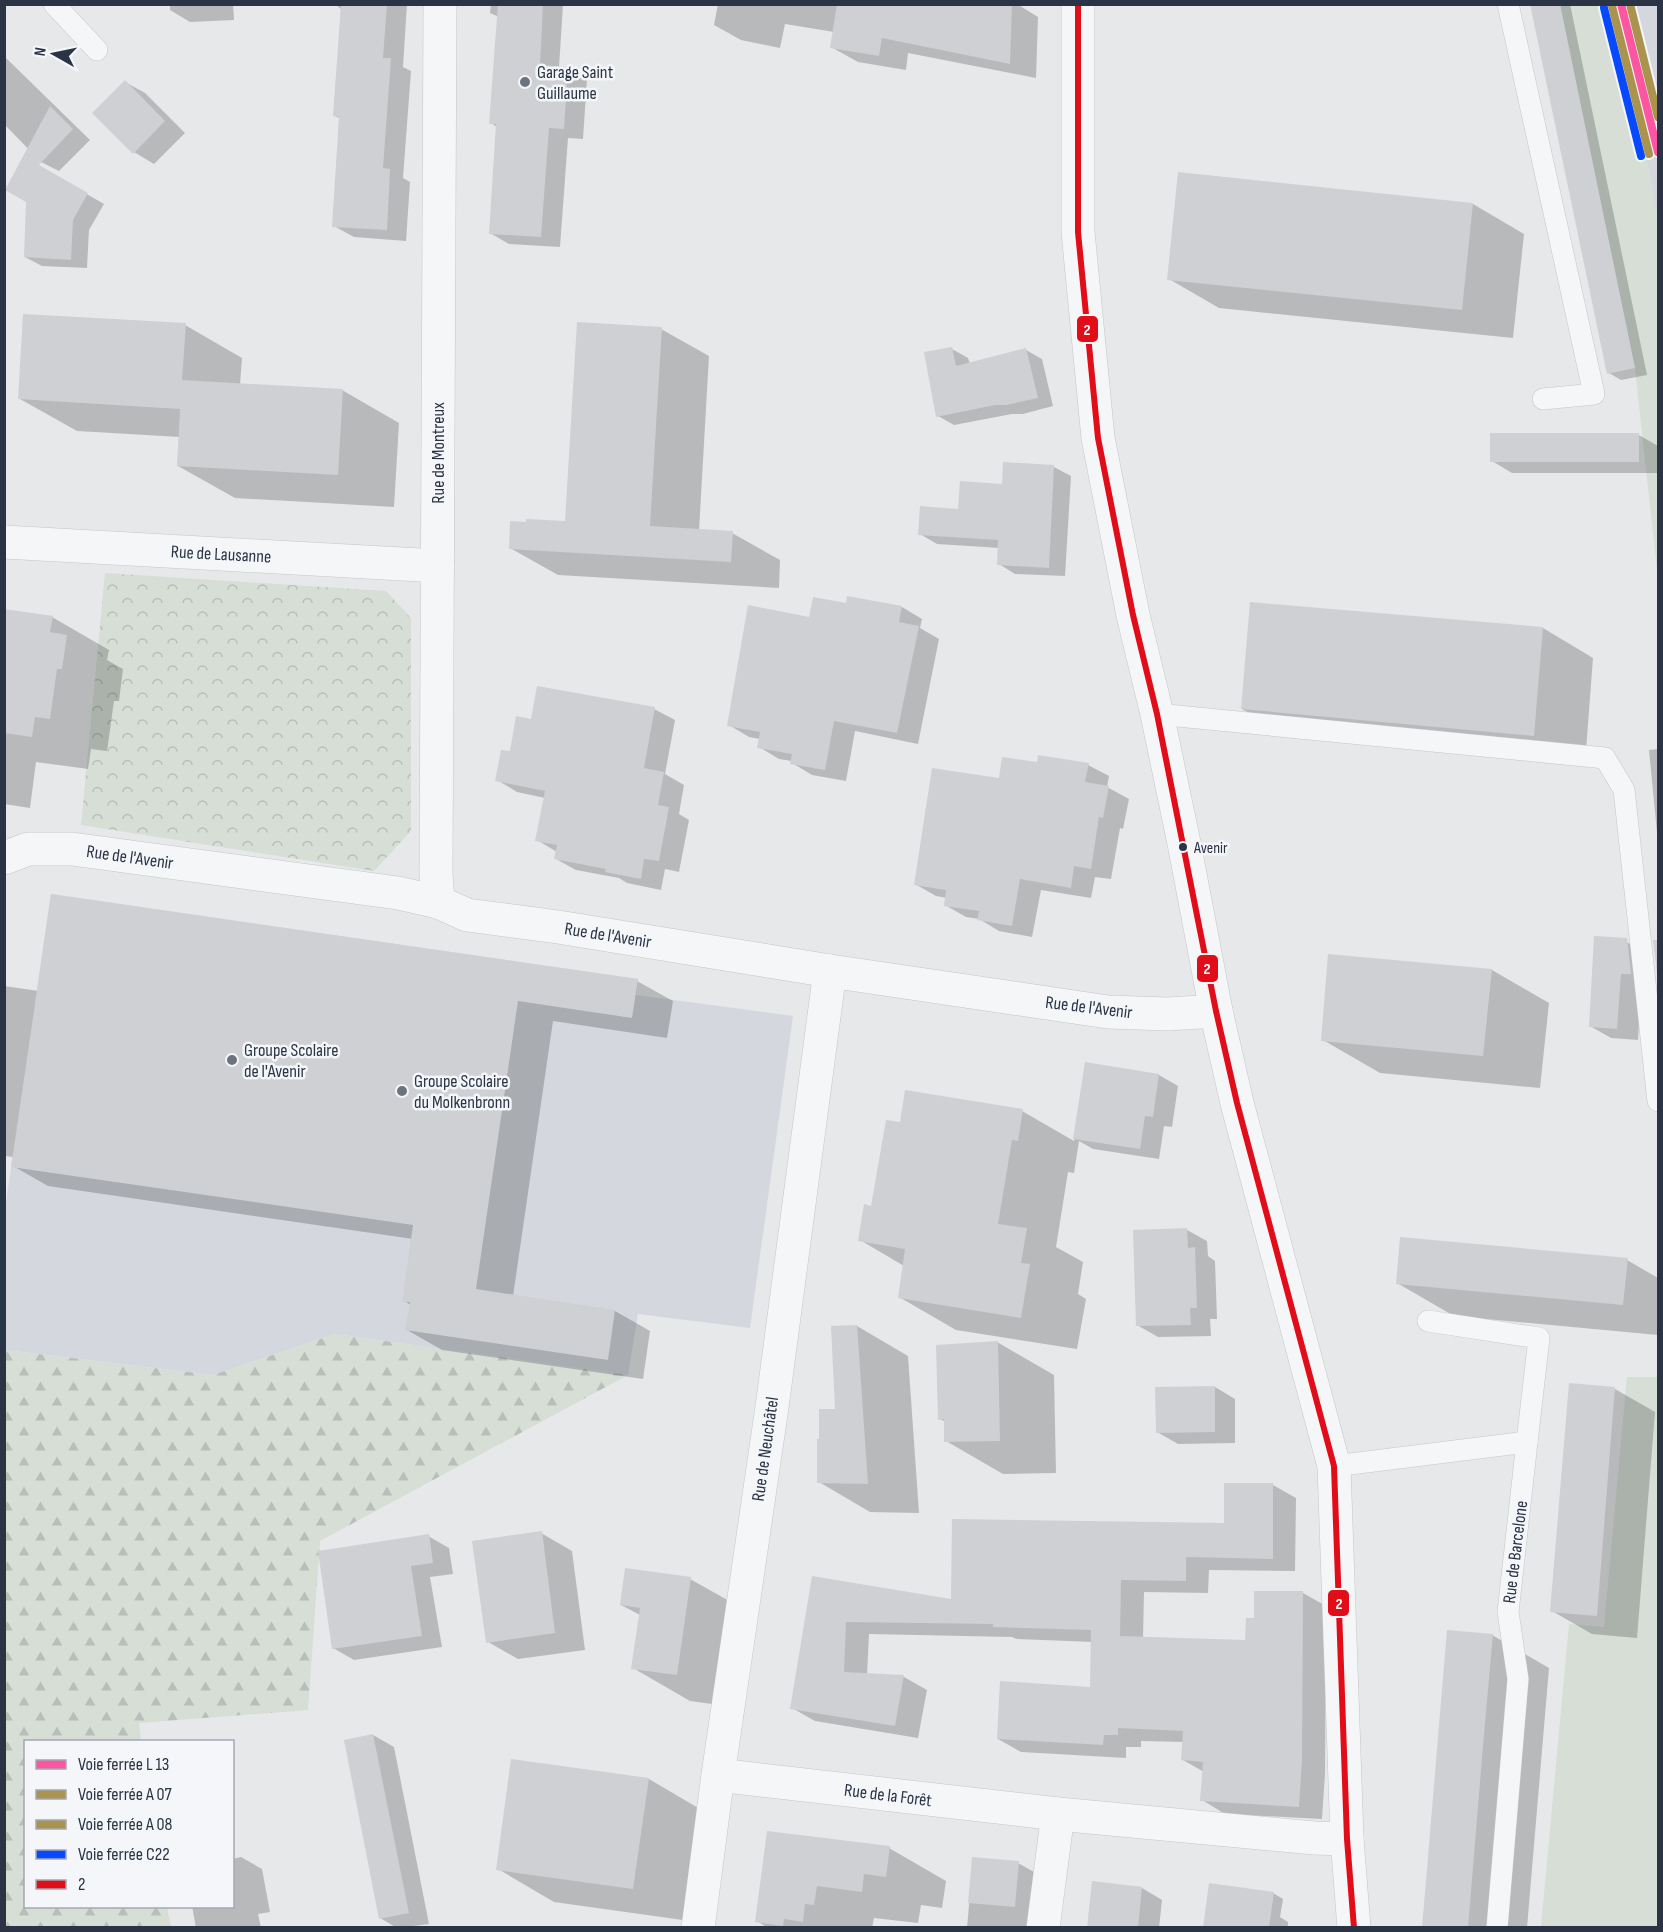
<svg xmlns="http://www.w3.org/2000/svg" width="1663" height="1932" viewBox="0 0 1663 1932" font-family="'Sofia Sans Condensed',sans-serif">
<style>
.built{fill:#d4d7dd}
.grass{fill:#d6ded6}
.forest{fill:url(#forest-firs)}
.park{fill:url(#park-crowns)}
.shadow{fill:#0003}
.building{fill:#ced0d3}
.lines{fill:none;stroke-linecap:round;stroke-linejoin:round}
.lane-casing{stroke:#c4c6c8;stroke-width:22}
.street-casing{stroke:#c4c6c8;stroke-width:34}
.lane{stroke:#f5f6f7;stroke-width:21}
.street{stroke:#f5f6f7;stroke-width:33}
.bus-1-casing{stroke:#f4f6f9;stroke-width:10}
.bus-1{stroke:#e10d19;stroke-width:6}
.rail-1-casing{stroke:#f4f6f9;stroke-width:12}
.rail-2-casing{stroke:#f4f6f9;stroke-width:12}
.rail-3-casing{stroke:#f4f6f9;stroke-width:12}
.rail-4-casing{stroke:#f4f6f9;stroke-width:12}
.rail-1{stroke:#fc55a2;stroke-width:8}
.rail-2{stroke:#aa944d;stroke-width:8}
.rail-3{stroke:#aa944d;stroke-width:8}
.rail-4{stroke:#0749ff;stroke-width:8}
.poi-dot{fill:#6c737f;stroke:#f4f6f9;stroke-width:2}
.bus-dot{fill:#2b3445;stroke:#f4f6f9;stroke-width:2}
.labels{text-anchor:middle;stroke-width:5;stroke-linejoin:round;paint-order:stroke}
.bus-label{font-size:16px;fill:#2b3445;stroke:#f4f6f9;text-anchor:start}
.poi-label{font-size:18px;fill:#2b3445;stroke:#f4f6f9;text-anchor:start}
.street-label{font-size:18px;fill:#2b3445;stroke:#f4f6f9}
.line-badge{stroke:#f4f6f9;stroke-width:2}
.badge-label{font-size:16px;text-anchor:middle;font-weight:bold;fill:#fff}
</style>
<defs>
<pattern id="forest-firs" width="22" height="20" patternUnits="userSpaceOnUse" patternTransform="scale(1.5)"><rect width="22" height="20" fill="#d6ded6"/><path d="M5 1l3.5 6h-7zM16 11l3.5 6h-7z" fill="#b8bfb9"/></pattern>
<pattern id="park-crowns" width="20" height="18" patternUnits="userSpaceOnUse" patternTransform="scale(1.5)"><rect width="20" height="18" fill="#d6ded6"/><path d="M2 6a3 3 0 1 1 6 0M12 15a3 3 0 1 1 6 0" fill="none" stroke="#b8bfb9"/></pattern>
</defs>
<rect width="100%" height="100%" fill="#e6e8ea"/>
<!-- built -->
<g class="built">
<polygon points="1609,5 1657,5 1658,11 1658,221 1640,124"/>
<polygon points="51,894 638,979 636,995 793,1016 750,1328 638,1314 628,1375 335,1334 213,1375 5,1350 5,1209"/>
</g>
<!-- grass -->
<g class="grass">
<polygon points="1560,5 1609,5 1640,124 1658,221 1658,579 1635,368"/>
<polygon points="1627,1377 1658,1377 1658,1927 1541,1927 1569,1624 1604,1627"/>
</g>
<!-- forest -->
<polygon class="forest" points="335,1334 628,1375 320,1541 308,1710 139,1723 141,1741 26,1742 26,1906 167,1907 171,1927 5,1928 5,1350 213,1375"/>
<!-- park -->
<polygon class="park" points="105,573 386,591 411,618 411,831 374,871 81,825"/>
<!-- shadow -->
<g class="shadow">
<polygon points="170,4 233,4 234,20 190,22 170,10"/>
<polygon points="335,4 407,4 403,67 411,71 403,178 410,182 406,241 354,237 334,226 341,119 335,116 342,10"/>
<polygon points="491,4 563,4 559,68 568,68 587,79 583,139 568,138 560,247 509,244 490,233 497,127 491,123 499,17 490,13"/>
<polygon points="718,4 1017,4 1038,17 1036,78 908,53 906,70 858,62 831,47 834,32 785,24 780,48 741,40 714,25"/>
<polygon points="1532,4 1570,4 1647,375 1621,380 1609,373"/>
<polygon points="4,56 90,140 59,171 41,162 4,124"/>
<polygon points="125,82 145,93 185,133 154,164 134,152"/>
<polygon points="24,158 104,204 89,230 87,268 42,266 25,257 28,201"/>
<polygon points="1473,204 1524,234 1513,338 1219,308 1169,279"/>
<polygon points="185,325 242,358 240,385 342,390 399,423 394,507 235,498 178,466 180,437 77,431 20,399"/>
<polygon points="661,329 709,356 699,531 732,533 780,560 779,588 558,575 510,548 527,523 566,523"/>
<polygon points="952,349 968,358 970,364 1026,350 1042,359 1053,406 1023,414 1012,414 954,425 938,416"/>
<polygon points="1492,435 1639,435 1658,446 1658,473 1512,473 1492,461"/>
<polygon points="1054,467 1071,476 1065,576 1015,574 999,564 1000,548 937,544 920,534 1003,485"/>
<polygon points="848,605 902,607 922,619 920,628 939,639 918,744 855,731 846,781 812,775 792,763 792,761 779,759 759,747 760,739 749,737 729,725 810,619"/>
<polygon points="4,610 52,617 109,650 107,660 123,669 119,701 114,701 107,751 91,749 88,769 36,762 30,808 4,804"/>
<polygon points="1543,628 1593,658 1585,764 1293,738 1242,709"/>
<polygon points="654,709 675,720 665,774 684,785 679,814 689,820 679,872 665,869 661,890 627,883 619,878 576,870 556,859 557,852 537,840 545,798 517,792 497,780 511,753 532,721"/>
<polygon points="1658,749 1658,843 1649,750"/>
<polygon points="1038,764 1088,765 1109,776 1107,787 1129,799 1123,829 1120,828 1111,879 1095,877 1091,898 1041,890 1032,937 999,931 979,919 966,917 945,905 947,898 936,896 915,884 1000,780"/>
<polygon points="1623,940 1643,951 1638,1040 1611,1038 1590,1026"/>
<polygon points="1492,970 1549,1003 1540,1088 1380,1073 1323,1040"/>
<polygon points="637,981 673,1001 667,1038 553,1021 513,1296 615,1311 650,1331 643,1379 442,1350 407,1330 411,1305 404,1301 413,1239 48,1186 13,1166 14,1157 4,1156 4,986 39,991"/>
<polygon points="1086,1064 1159,1075 1178,1086 1172,1127 1164,1126 1159,1159 1093,1149 1079,1141 1074,1173 1068,1172 1056,1247 1083,1262 1078,1294 1086,1299 1077,1349 956,1330 899,1297 904,1266 860,1240 901,1124 1022,1111 1074,1141"/>
<polygon points="1187,1230 1207,1241 1208,1256 1215,1261 1217,1319 1210,1319 1211,1336 1158,1337 1137,1325"/>
<polygon points="1627,1260 1658,1278 1658,1335 1454,1316 1397,1283"/>
<polygon points="857,1326 908,1356 919,1513 870,1512 819,1482 820,1440 836,1411"/>
<polygon points="997,1342 1054,1375 1056,1473 1003,1474 946,1441 946,1422 940,1419"/>
<polygon points="1215,1387 1235,1399 1235,1443 1178,1444 1157,1432"/>
<polygon points="1615,1389 1655,1412 1637,1638 1592,1634 1552,1611"/>
<polygon points="1273,1485 1296,1498 1295,1571 1209,1570 1208,1593 1144,1592 1143,1638 1247,1642 1255,1620 1303,1593 1326,1606 1325,1774 1322,1819 1225,1814 1202,1800 1204,1772 1183,1760 1184,1742 1141,1741 1141,1747 1126,1747 1126,1758 1021,1752 998,1739 1092,1688 1093,1642 1017,1639 1012,1637 869,1634 867,1675 904,1677 927,1690 918,1738 815,1721 792,1708 813,1578 952,1601 1225,1525"/>
<polygon points="541,1533 572,1551 585,1650 518,1659 488,1642"/>
<polygon points="428,1536 449,1548 453,1574 430,1577 442,1647 354,1660 333,1648"/>
<polygon points="690,1579 747,1611 734,1707 690,1701 633,1668 640,1615 621,1605"/>
<polygon points="1492,1635 1549,1668 1527,1928 1423,1928"/>
<polygon points="373,1735 394,1747 429,1924 397,1928 380,1918"/>
<polygon points="649,1779 705,1812 690,1921 554,1902 498,1869"/>
<polygon points="768,1832 889,1848 946,1881 942,1908 921,1905 918,1923 874,1918 872,1928 768,1928 757,1921"/>
<polygon points="241,1857 262,1869 270,1912 258,1914 261,1928 196,1928 192,1906 232,1906 232,1859"/>
<polygon points="973,1858 1018,1863 1034,1872 1029,1928 967,1928"/>
<polygon points="1142,1888 1162,1900 1159,1928 1089,1928"/>
<polygon points="1273,1893 1283,1899 1280,1917 1288,1922 1288,1928 1204,1928"/>
</g>
<!-- building -->
<g class="building">
<polygon points="341,4 387,4 383,58 391,58 383,168 390,169 387,230 332,227 339,117 333,116"/>
<polygon points="498,4 543,4 540,65 568,67 564,129 549,128 541,237 489,234 496,124 489,124"/>
<polygon points="837,4 1012,4 1010,64 882,38 879,56 830,48"/>
<polygon points="1530,4 1560,4 1635,368 1607,374"/>
<polygon points="125,80 165,121 133,154 92,113"/>
<polygon points="50,106 73,129 39,165 88,193 73,220 71,260 24,257 26,202 5,190"/>
<polygon points="1178,172 1473,203 1462,310 1167,280"/>
<polygon points="23,314 186,323 182,380 343,389 338,475 177,466 180,409 18,399"/>
<polygon points="577,322 662,327 650,526 733,531 731,562 509,549 510,521 526,522 526,519 565,521"/>
<polygon points="952,347 956,366 1026,348 1038,398 1006,405 995,405 936,417 924,352"/>
<rect x="1490" y="433" width="149" height="29"/>
<polygon points="1003,462 1054,465 1049,568 997,565 998,540 918,535 920,506 958,509 960,481 1002,484"/>
<polygon points="847,596 902,606 899,622 919,626 897,733 834,721 825,770 790,764 792,754 757,748 760,732 727,726 748,605 809,617 813,597 846,603"/>
<polygon points="1250,602 1543,627 1534,736 1241,709"/>
<polygon points="4,609 53,616 50,632 67,635 62,669 57,669 50,719 35,717 32,737 4,733"/>
<polygon points="537,686 655,707 644,768 664,772 658,805 669,807 659,861 644,859 641,879 605,872 606,869 554,859 557,845 535,841 545,791 495,781 501,750 510,751 516,716 531,719"/>
<polygon points="1038,755 1089,763 1085,782 1109,786 1103,818 1099,817 1091,869 1074,866 1071,888 1020,879 1012,926 977,920 979,911 944,906 946,890 914,885 932,768 999,778 1002,757 1037,762"/>
<polygon points="51,894 638,979 632,1018 518,1001 476,1289 615,1310 608,1360 405,1330 410,1302 402,1302 413,1225 11,1167"/>
<polygon points="1594,936 1627,938 1631,974 1621,974 1617,1029 1589,1027"/>
<polygon points="1653,940 1659,940 1659,972 1657,972"/>
<polygon points="1328,954 1492,969 1483,1056 1321,1041"/>
<polygon points="1085,1062 1159,1074 1153,1117 1145,1116 1140,1149 1073,1139"/>
<polygon points="905,1090 1023,1109 1018,1141 1012,1140 998,1224 1027,1228 1021,1263 1030,1264 1021,1318 898,1298 905,1249 858,1241 864,1204 871,1206 886,1120 900,1122"/>
<polygon points="1187,1228 1188,1248 1195,1247 1197,1308 1190,1308 1191,1325 1136,1326 1133,1230"/>
<polygon points="1400,1237 1628,1258 1623,1305 1396,1284"/>
<polygon points="857,1325 868,1484 817,1483 817,1439 819,1439 819,1409 835,1409 831,1326"/>
<polygon points="998,1341 1000,1441 944,1442 944,1419 938,1420 936,1345"/>
<polygon points="1569,1383 1615,1387 1597,1616 1550,1612"/>
<polygon points="1215,1386 1215,1432 1156,1433 1155,1387"/>
<polygon points="1224,1483 1273,1483 1273,1559 1186,1557 1186,1581 1121,1580 1120,1636 1245,1640 1246,1618 1254,1618 1254,1591 1303,1591 1302,1760 1299,1807 1200,1801 1203,1762 1181,1760 1183,1731 1118,1728 1118,1735 1104,1735 1103,1745 997,1739 1000,1681 1090,1687 1091,1630 993,1627 993,1624 846,1622 844,1672 904,1675 895,1726 790,1709 812,1576 951,1599 952,1519 1224,1523"/>
<polygon points="542,1531 555,1633 486,1643 472,1541"/>
<polygon points="429,1534 433,1563 411,1566 422,1636 332,1649 318,1551"/>
<polygon points="625,1568 691,1577 677,1675 631,1669 640,1608 620,1605"/>
<polygon points="1447,1630 1493,1634 1483,1746 1468,1928 1422,1928"/>
<polygon points="373,1734 409,1913 379,1919 344,1740"/>
<polygon points="511,1759 649,1778 633,1889 496,1870"/>
<polygon points="767,1831 890,1846 886,1877 864,1874 862,1892 817,1886 814,1905 805,1904 803,1922 784,1919 783,1926 755,1922"/>
<polygon points="972,1857 1019,1861 1015,1907 968,1903"/>
<polygon points="1092,1881 1142,1887 1138,1928 1087,1928"/>
<polygon points="1209,1883 1274,1892 1269,1928 1203,1928"/>
</g>
<g class="lines">
<defs>
<g id="lane">
<polyline points="54,4 97,50"/>
<polyline points="1508,4 1594,394 1543,399"/>
<polyline points="1157,714 1605,758 1624,790 1658,1101"/>
<polyline points="1428,1321 1539,1338 1527,1442"/>
<polyline points="1334,1466 1527,1442 1508,1612 1518,1679 1497,1928"/>
</g>
<g id="street">
<polyline points="1078,4 1078,232 1098,438 1133,615 1157,714 1184,843 1216,1011 1237,1103 1334,1466 1347,1839 1354,1928"/>
<polyline points="4,542 438,566"/>
<polyline points="4,858 28,849 72,849 398,893 438,902 467,915 558,927 830,971 1108,1012 1168,1014 1216,1011"/>
<polyline points="438,902 436,873 440,4"/>
<polyline points="718,1775 1058,1814 1314,1838 1347,1839"/>
<polyline points="698,1928 718,1775 772,1407 830,971"/>
<polyline points="1043,1928 1058,1814"/>
</g>
</defs>
<!-- lane casing -->
<use href="#lane" class="lane-casing"/>
<!-- street casing -->
<use href="#street" class="street-casing"/>
<!-- lane -->
<use href="#lane" class="lane"/>
<!-- street -->
<use href="#street" class="street"/>
<defs>
<polyline id="bus-1" points="1078,4 1078,232 1098,438 1133,615 1157,714 1216,1011 1237,1103 1334,1466 1347,1839 1354,1928"/>
</defs>
<!-- bus-1 casing -->
<use href="#bus-1" class="bus-1-casing"/>
<!-- bus-1 -->
<use href="#bus-1" class="bus-1"/>
<defs>
<polyline id="rail-1" points="1621,4 1658,152"/>
<polyline id="rail-2" points="1612,6 1649,154"/>
<polyline id="rail-3" points="1630,4 1658,117"/>
<polyline id="rail-4" points="1604,8 1641,156"/>
</defs>
<!-- rail-1 casing -->
<use href="#rail-1" class="rail-1-casing"/>
<!-- rail-2 casing -->
<use href="#rail-2" class="rail-2-casing"/>
<!-- rail-3 casing -->
<use href="#rail-3" class="rail-3-casing"/>
<!-- rail-4 casing -->
<use href="#rail-4" class="rail-4-casing"/>
<!-- rail-1 -->
<use href="#rail-1" class="rail-1"/>
<!-- rail-2 -->
<use href="#rail-2" class="rail-2"/>
<!-- rail-3 -->
<use href="#rail-3" class="rail-3"/>
<!-- rail-4 -->
<use href="#rail-4" class="rail-4"/>
</g>
<!-- markers -->
<g class="poi-dot">
<circle cx="525" cy="82" r="6"/>
<circle cx="232" cy="1060" r="6"/>
<circle cx="402" cy="1091" r="6"/>
</g>
<circle class="bus-dot" cx="1183" cy="847" r="5"/>
<g class="labels">
<!-- bus labels -->
<g class="bus-label">
<text x="1194" y="853">Avenir</text>
</g>
<!-- poi labels -->
<g class="poi-label">
<text x="537" y="78">Garage Saint<tspan x="537" dy="21">Guillaume</tspan></text>
<text x="244" y="1056">Groupe Scolaire<tspan x="244" dy="21">de l'Avenir</tspan></text>
<text x="414" y="1087">Groupe Scolaire<tspan x="414" dy="21">du Molkenbronn</tspan></text>
</g>
<!-- street labels -->
<g class="street-label">
<text transform="translate(438 453) rotate(-90)" y="6">Rue de Montreux</text>
<text transform="translate(221 554) rotate(3)" y="6">Rue de Lausanne</text>
<text transform="translate(130 857) rotate(8)" y="6">Rue de l'Avenir</text>
<text transform="translate(608 935) rotate(9)" y="6">Rue de l'Avenir</text>
<text transform="translate(1089 1007) rotate(7)" y="6">Rue de l'Avenir</text>
<text transform="translate(765 1449) rotate(-82)" y="6">Rue de Neuchâtel</text>
<text transform="translate(1515 1552) rotate(-83)" y="6">Rue de Barcelone</text>
<text transform="translate(888 1795) rotate(7)" y="6">Rue de la Forêt</text>
</g>
</g>
<g class="line-badge">
<rect x="1076" y="315" width="23" height="28" rx="6" fill="#e10d19"/>
<rect x="1196" y="954" width="23" height="29" rx="6" fill="#e10d19"/>
<rect x="1327" y="1589" width="23" height="28" rx="6" fill="#e10d19"/>
</g>
<g class="badge-label">
<text x="1087" y="335">2</text>
<text x="1207" y="974">2</text>
<text x="1339" y="1609">2</text>
</g>
<!-- border -->
<rect width="1663" height="1932" fill="none" stroke="#2b3445" stroke-width="12"/>
<!-- legend -->
<rect x="24" y="1740" width="210" height="168" fill="#f4f6f9" stroke="#a4a8b1" stroke-width="1.5"/>
<rect x="36" y="1760" width="30" height="9" fill="#fc55a2" stroke="#a4a8b1" stroke-width="1.5"/>
<text x="78" y="1770" font-size="18" fill="#2b3445">Voie ferrée L 13</text>
<rect x="36" y="1790" width="30" height="9" fill="#aa944d" stroke="#a4a8b1" stroke-width="1.5"/>
<text x="78" y="1800" font-size="18" fill="#2b3445">Voie ferrée A 07</text>
<rect x="36" y="1820" width="30" height="9" fill="#aa944d" stroke="#a4a8b1" stroke-width="1.5"/>
<text x="78" y="1830" font-size="18" fill="#2b3445">Voie ferrée A 08</text>
<rect x="36" y="1850" width="30" height="9" fill="#0749ff" stroke="#a4a8b1" stroke-width="1.5"/>
<text x="78" y="1860" font-size="18" fill="#2b3445">Voie ferrée C22</text>
<rect x="36" y="1880" width="30" height="9" fill="#e10d19" stroke="#a4a8b1" stroke-width="1.5"/>
<text x="78" y="1890" font-size="18" fill="#2b3445">2</text>
<!-- north arrow -->
<g transform="translate(54 54) rotate(279)" stroke="#f4f6f9" stroke-width="4.5" paint-order="stroke">
<path d="M0-4.5L10 22L0 15L-10 22Z" fill="#2b3445"/>
<text y="-9" font-size="16" font-weight="bold" text-anchor="middle" fill="#2b3445">N</text>
</g>
</svg>
